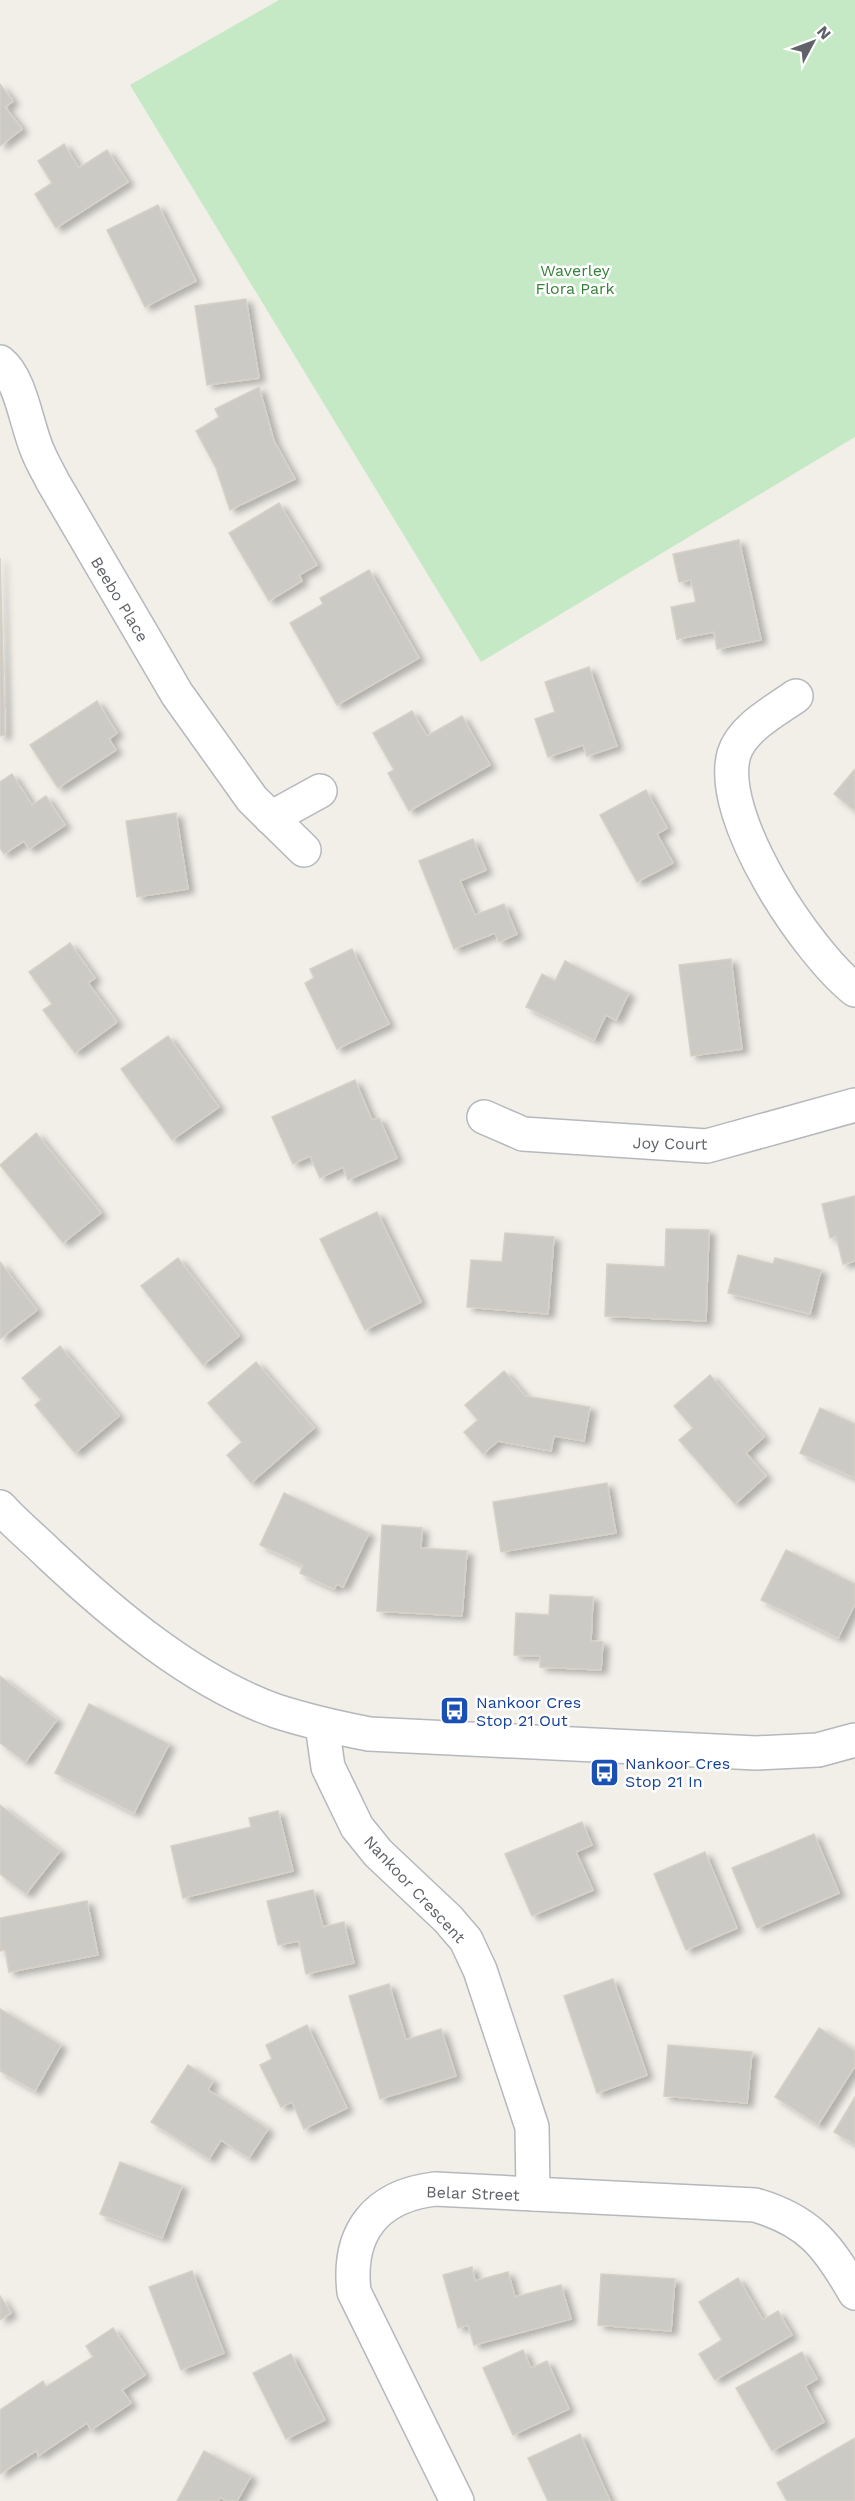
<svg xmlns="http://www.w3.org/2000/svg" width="855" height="2501" viewBox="0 0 855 2501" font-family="'Work Sans',sans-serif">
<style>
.green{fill:#c5e8c5}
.building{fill:#cccac5;stroke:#d6d1c6;stroke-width:1.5;filter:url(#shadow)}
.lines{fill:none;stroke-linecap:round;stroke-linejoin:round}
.street-casing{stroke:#b5b8bc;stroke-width:36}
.street{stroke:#fff;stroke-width:33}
.labels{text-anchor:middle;stroke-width:5;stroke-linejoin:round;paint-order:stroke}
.park-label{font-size:16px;fill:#348238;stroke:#fff}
.street-label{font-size:16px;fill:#5f6368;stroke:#fff}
.transit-label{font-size:16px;fill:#164399;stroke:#fff;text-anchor:start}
</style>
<defs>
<filter id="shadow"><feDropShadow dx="6" dy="4" stdDeviation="3" flood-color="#0004"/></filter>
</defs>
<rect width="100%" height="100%" fill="#f1efe8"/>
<!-- green -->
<polygon class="green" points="279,0 855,0 855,437 481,662 130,85"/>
<!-- building -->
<g class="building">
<polygon points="0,84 13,101 5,107 22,129 0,146"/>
<polygon points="64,144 79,168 107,150 128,182 56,228 35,194 52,183 38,161"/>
<polygon points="158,205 196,281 145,307 107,230"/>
<polygon points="246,299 259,378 207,385 195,306"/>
<polygon points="259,387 274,441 295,479 230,510 216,468 196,431 219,417 215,409"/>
<polygon points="279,503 317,565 299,575 302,581 269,601 229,533"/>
<polygon points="739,540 761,640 717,649 714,632 677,639 671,607 696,602 691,580 679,582 673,554"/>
<polygon points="0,558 5,735 0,736"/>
<polygon points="369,570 419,658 337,705 290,623 323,604 320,598"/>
<polygon points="589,667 617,746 587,756 583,745 548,757 535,719 555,712 545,682"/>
<polygon points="97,701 117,733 109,739 116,750 58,788 30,745"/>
<polygon points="412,711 427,736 462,716 490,765 409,811 388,773 394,770 373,733"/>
<polygon points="855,769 855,811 834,794"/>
<polygon points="12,774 32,805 46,796 65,825 29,849 24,841 4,854 0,848 0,782"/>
<polygon points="646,790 667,828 657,834 673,863 637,882 600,815"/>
<polygon points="176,813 188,889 137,897 126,821"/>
<polygon points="473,839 486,870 460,881 475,915 504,904 517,934 499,942 495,933 454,949 419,861"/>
<polygon points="70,943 95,978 88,983 117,1022 75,1053 43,1010 52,1004 29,972"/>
<polygon points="352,949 389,1024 337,1049 305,983 314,978 310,969"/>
<polygon points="731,959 742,1049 691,1056 679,965"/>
<polygon points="565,961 629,993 616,1020 606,1015 594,1040 526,1007 542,974 555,981"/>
<polygon points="168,1036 219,1107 172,1140 121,1069"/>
<polygon points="355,1080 372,1120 379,1118 397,1158 348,1180 343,1167 320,1178 310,1156 293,1164 272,1117"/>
<polygon points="36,1133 101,1213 63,1243 0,1165"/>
<polygon points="855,1196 855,1261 843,1264 836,1236 830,1238 822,1204"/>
<polygon points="377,1212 421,1302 365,1330 320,1239"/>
<polygon points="666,1229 709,1230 706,1321 605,1316 607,1264 665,1267"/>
<polygon points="505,1233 554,1237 548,1314 467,1307 471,1260 502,1262"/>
<polygon points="738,1255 773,1264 775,1258 821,1270 810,1314 728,1293"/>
<polygon points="178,1258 239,1336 203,1365 141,1286"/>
<polygon points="0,1262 37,1310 0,1339"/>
<polygon points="60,1346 119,1416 75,1453 35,1405 41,1400 22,1378"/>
<polygon points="256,1362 314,1428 251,1483 227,1455 242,1442 208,1403"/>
<polygon points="504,1371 525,1396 590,1407 584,1441 554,1436 551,1451 498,1441 483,1454 464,1432 478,1420 465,1405"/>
<polygon points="710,1375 764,1437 746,1453 766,1476 735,1504 679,1440 693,1428 674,1406"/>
<polygon points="820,1408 855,1424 855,1478 800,1453"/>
<polygon points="607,1483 616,1533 501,1552 493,1502"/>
<polygon points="284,1493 369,1533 343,1587 337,1584 334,1589 300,1573 303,1565 260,1545"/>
<polygon points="382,1525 422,1528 421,1548 467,1551 462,1616 377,1611"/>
<polygon points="786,1550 855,1584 855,1604 838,1638 761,1600"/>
<polygon points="550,1595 593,1597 591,1641 603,1642 601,1670 540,1667 540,1656 514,1655 516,1613 549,1615"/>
<polygon points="0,1676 57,1720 25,1762 0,1743"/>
<polygon points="89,1704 169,1744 134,1813 55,1773"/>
<polygon points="0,1805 60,1851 26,1894 0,1874"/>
<polygon points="278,1811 293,1871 183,1898 171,1846 251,1827 249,1818"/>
<polygon points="582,1822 592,1845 576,1852 593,1890 532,1916 505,1854"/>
<polygon points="814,1834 839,1893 757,1928 732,1868"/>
<polygon points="705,1852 737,1928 686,1950 654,1874"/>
<polygon points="313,1890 323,1927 344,1922 354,1963 306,1974 299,1941 278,1945 267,1901"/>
<polygon points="87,1901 98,1955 9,1972 5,1950 0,1951 0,1918"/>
<polygon points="613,1979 647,2075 597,2093 564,1996"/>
<polygon points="389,1984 406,2040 441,2029 456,2076 380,2099 349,1996"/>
<polygon points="0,2009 61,2045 35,2091 0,2071"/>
<polygon points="307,2025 347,2108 304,2129 292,2102 281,2107 260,2065 272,2059 266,2045"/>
<polygon points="819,2028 855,2051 855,2066 818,2125 775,2097"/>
<polygon points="668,2045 752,2052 747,2103 664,2096"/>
<polygon points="188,2065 213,2081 208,2090 268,2129 249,2158 221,2140 209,2159 151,2122"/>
<polygon points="855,2097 855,2144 834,2132"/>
<polygon points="120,2162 182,2186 162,2238 100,2214"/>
<polygon points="472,2267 475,2281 508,2272 515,2297 561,2285 571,2319 474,2345 468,2325 458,2328 443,2275"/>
<polygon points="192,2271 224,2353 181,2370 149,2287"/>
<polygon points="601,2274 675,2279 671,2331 598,2325"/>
<polygon points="738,2278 763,2320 778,2311 792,2335 715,2380 699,2354 722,2340 699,2302"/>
<polygon points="0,2296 11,2313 0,2320"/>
<polygon points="113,2328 145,2375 122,2390 131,2403 91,2430 87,2423 38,2456 37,2450 0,2474 0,2410 43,2381 46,2387 93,2357 86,2346"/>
<polygon points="523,2350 531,2368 547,2361 569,2409 513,2435 483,2368"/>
<polygon points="802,2352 817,2379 805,2386 824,2422 772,2451 736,2388"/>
<polygon points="291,2354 325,2420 286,2439 253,2373"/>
<polygon points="580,2434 610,2501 548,2501 528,2458"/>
<polygon points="855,2438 855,2501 787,2501 777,2483"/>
<polygon points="204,2451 251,2476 237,2501 226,2501 220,2497 218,2501 177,2501"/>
</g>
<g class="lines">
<defs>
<g id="street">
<path d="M0 362C21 378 27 428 38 452 42 462 48 472 53 482L177 694 252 799 304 850"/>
<path d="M796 696C775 711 742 728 734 754 716 817 807 952 855 990"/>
<polyline points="271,818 320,791"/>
<polyline points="484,1117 523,1134 707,1146 855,1105"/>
<path d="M0 1507C15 1524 33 1538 49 1554 114 1615 192 1681 276 1711 307 1721 338 1728 369 1734L756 1753 818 1750 855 1740"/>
<polyline points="322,1725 328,1767 357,1827 378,1853 448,1919 466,1940 480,1970 532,2127 533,2194"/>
<path d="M457 2501 354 2292C347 2232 376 2196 435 2189L755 2205C810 2221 828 2246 855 2293"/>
</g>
</defs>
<!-- street casing -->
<use href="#street" class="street-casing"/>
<!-- street -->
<use href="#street" class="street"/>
</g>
<!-- icons -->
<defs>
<symbol id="bus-square" viewBox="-11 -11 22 22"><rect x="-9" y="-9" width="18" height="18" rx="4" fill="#1a4fb4" stroke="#fff"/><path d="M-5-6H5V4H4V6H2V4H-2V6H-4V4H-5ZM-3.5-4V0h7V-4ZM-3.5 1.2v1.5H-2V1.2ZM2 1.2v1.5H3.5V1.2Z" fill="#fff"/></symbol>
</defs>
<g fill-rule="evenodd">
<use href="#bus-square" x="438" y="1694" width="33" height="33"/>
<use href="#bus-square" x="588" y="1756" width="33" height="33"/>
</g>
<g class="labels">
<!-- park labels -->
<g class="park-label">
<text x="575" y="276">Waverley<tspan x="575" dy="18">Flora Park</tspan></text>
</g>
<!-- street labels -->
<g class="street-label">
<text transform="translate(120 599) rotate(59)" y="6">Beebo Place</text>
<text transform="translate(670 1143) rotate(1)" y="6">Joy Court</text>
<text transform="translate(415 1889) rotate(47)" y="6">Nankoor Crescent</text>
<text transform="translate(473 2193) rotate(2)" y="6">Belar Street</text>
</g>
<!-- transit labels -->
<g class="transit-label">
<text x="476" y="1708">Nankoor Cres<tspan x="476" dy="18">Stop 21 Out</tspan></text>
<text x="625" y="1769">Nankoor Cres<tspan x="625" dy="18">Stop 21 In</tspan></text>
</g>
</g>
<!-- north arrow -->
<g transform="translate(813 42) rotate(49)" stroke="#ffffff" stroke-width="4.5" paint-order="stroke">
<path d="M0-4.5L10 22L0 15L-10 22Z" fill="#5f6368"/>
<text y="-9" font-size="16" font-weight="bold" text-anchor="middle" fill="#5f6368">N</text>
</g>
</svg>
